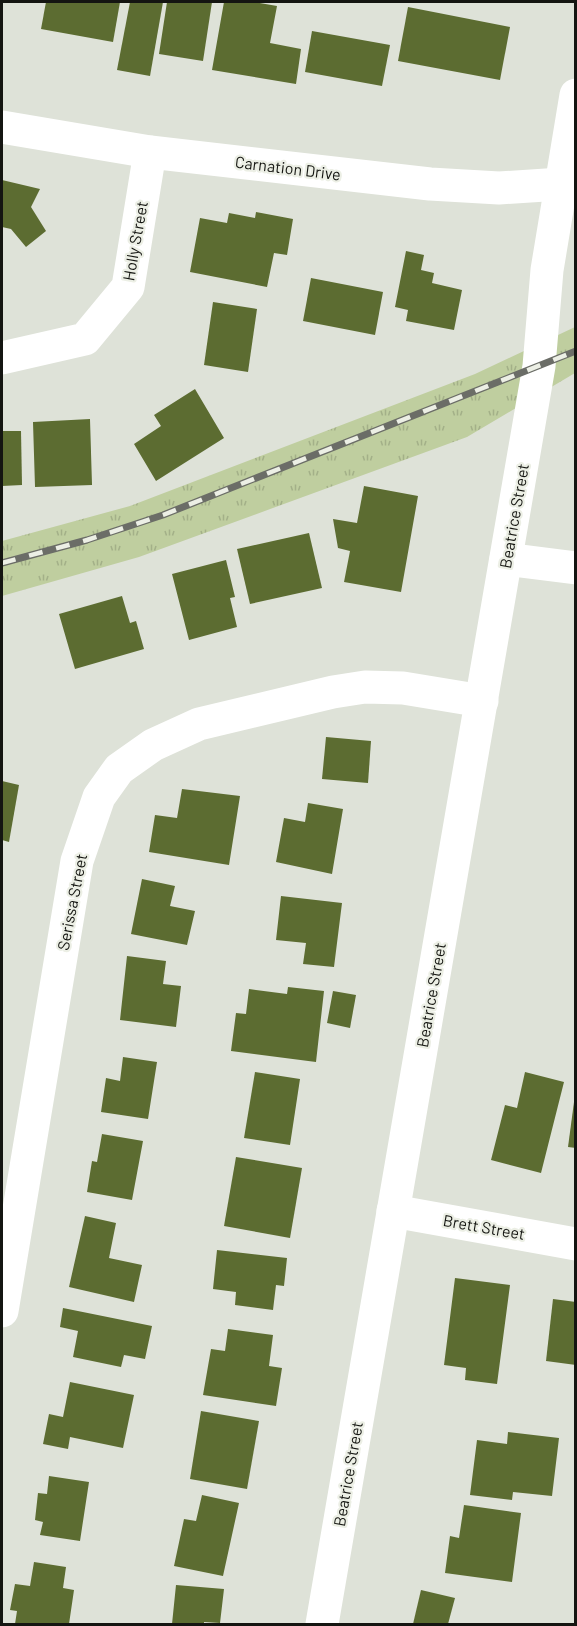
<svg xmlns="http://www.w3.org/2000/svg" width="577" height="1626" viewBox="0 0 577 1626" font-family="Barlow,sans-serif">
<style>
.grass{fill:url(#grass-tufts)}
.building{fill:#5c6c31}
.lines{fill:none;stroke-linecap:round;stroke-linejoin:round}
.minor{stroke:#fff;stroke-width:33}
.rail-casing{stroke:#6b6d67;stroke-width:7}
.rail{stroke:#ecefe5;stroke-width:4.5;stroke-dasharray:14;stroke-linecap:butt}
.labels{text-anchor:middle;stroke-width:4.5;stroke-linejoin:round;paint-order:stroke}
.street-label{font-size:16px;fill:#141511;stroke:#ecefe5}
</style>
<defs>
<pattern id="grass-tufts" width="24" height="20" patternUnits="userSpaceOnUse" patternTransform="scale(1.5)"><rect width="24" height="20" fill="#bfce9f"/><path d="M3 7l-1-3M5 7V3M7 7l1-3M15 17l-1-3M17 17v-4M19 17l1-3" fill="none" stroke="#a3b088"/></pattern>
</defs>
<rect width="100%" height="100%" fill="#dee2d8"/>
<!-- grass -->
<polygon class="grass" points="575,327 575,373 467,437 139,557 2,596 2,541 130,506 475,374"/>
<!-- building -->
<g class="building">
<polygon points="46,2 120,2 113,42 41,29"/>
<polygon points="130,2 163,2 150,76 117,70"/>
<polygon points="167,2 212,2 203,61 159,54"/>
<polygon points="224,2 254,2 277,6 270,43 301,49 296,84 212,70"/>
<polygon points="408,7 510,27 500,80 398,61"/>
<polygon points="312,31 390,45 382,86 305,72"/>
<polygon points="2,180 40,189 31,207 46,231 26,247 11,229 2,227"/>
<polygon points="256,212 293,219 287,255 274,253 267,287 190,272 200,218 227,223 229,213 255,218"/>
<polygon points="406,251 424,255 421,270 434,273 432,283 462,290 454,330 406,321 408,310 395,307"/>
<polygon points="311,278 383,292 375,335 303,321"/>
<polygon points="213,302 257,309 248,372 204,365"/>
<polygon points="195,389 224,438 156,481 134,444 161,426 154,415"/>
<polygon points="90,419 92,485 35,487 33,422"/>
<polygon points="2,431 21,431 22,485 2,486"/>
<polygon points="364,486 418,496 401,592 344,582 350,551 338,548 333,519 357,523"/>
<polygon points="309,533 322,588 250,604 237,549"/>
<polygon points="226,560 235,597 230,598 237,627 189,640 172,574"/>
<polygon points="122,596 130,623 136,621 144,649 75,669 59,614"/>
<polygon points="326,737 371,741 368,783 322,779"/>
<polygon points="2,781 19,785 9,842 2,840"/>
<polygon points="182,789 240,796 229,865 149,852 155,815 177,818"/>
<polygon points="308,803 343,809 332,874 276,862 284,818 305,822"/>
<polygon points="142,879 175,886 170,906 195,911 187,945 131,934"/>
<polygon points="281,896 342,903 334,967 303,964 306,943 276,940"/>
<polygon points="127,956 166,961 163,984 181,986 176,1027 120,1020"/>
<polygon points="288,987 324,991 316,1062 231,1051 236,1013 246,1014 249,989 287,994"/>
<polygon points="333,991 356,995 350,1028 327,1023"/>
<polygon points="123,1057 157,1062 148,1119 101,1112 106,1078 120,1081"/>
<polygon points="255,1072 300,1079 290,1145 244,1138"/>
<polygon points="525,1072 564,1082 541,1173 491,1160 505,1105 517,1108"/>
<polygon points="574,1102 576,1102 576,1148 568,1147"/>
<polygon points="102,1134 143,1141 132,1200 87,1192 92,1161 97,1162"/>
<polygon points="236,1157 302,1168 290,1238 224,1226"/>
<polygon points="85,1216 116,1223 109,1258 142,1265 134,1302 69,1287"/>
<polygon points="217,1250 287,1258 284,1286 276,1285 273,1310 235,1305 236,1292 213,1289"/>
<polygon points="455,1278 510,1285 497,1384 465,1380 466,1368 444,1365"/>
<polygon points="553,1299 576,1302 576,1365 546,1361"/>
<polygon points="63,1308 152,1326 145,1359 124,1355 121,1367 73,1357 78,1331 60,1327"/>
<polygon points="228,1329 273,1335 269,1366 282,1368 276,1406 203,1395 211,1349 225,1351"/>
<polygon points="70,1382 134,1395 123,1448 70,1437 68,1449 43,1444 49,1414 63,1417"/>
<polygon points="201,1411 259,1421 247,1489 190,1479"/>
<polygon points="508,1432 559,1438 552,1496 513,1492 512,1500 470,1495 477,1440 507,1444"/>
<polygon points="49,1476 89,1482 80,1541 40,1535 43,1522 35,1520 38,1493 47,1494"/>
<polygon points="202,1495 239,1503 223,1576 174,1566 184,1519 196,1521"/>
<polygon points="464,1505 521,1513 512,1582 445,1573 450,1536 459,1538"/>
<polygon points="34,1562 66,1567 63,1588 74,1590 69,1624 15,1624 17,1611 10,1610 15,1584 30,1586"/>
<polygon points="176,1585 224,1589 220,1623 204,1622 204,1624 172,1624"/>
<polygon points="421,1590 455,1598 448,1624 413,1624"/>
</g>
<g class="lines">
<!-- minor -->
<g class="minor">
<polyline points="2,127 150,152 430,184 499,188 576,183"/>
<polyline points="2,358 85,339 128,287 150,152"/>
<polyline points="506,559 576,568"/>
<polyline points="393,1211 576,1244"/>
<polyline points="2,1311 77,861 99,797 119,769 153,745 199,724 333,692 365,687 403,688 482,701"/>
<polyline points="322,1624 539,366 547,270 576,95"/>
</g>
<defs>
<polyline id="rail" points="2,563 87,540 163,515 576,351"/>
</defs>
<!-- rail casing -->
<use href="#rail" class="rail-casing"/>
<!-- rail -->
<use href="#rail" class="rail"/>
</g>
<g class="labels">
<!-- street labels -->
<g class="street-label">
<text transform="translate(288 168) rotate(7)" y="6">Carnation Drive</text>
<text transform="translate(135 241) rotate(-80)" y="6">Holly Street</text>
<text transform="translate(514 516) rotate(-80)" y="6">Beatrice Street</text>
<text transform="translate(72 902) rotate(-79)" y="6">Serissa Street</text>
<text transform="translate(431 995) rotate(-80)" y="6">Beatrice Street</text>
<text transform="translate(484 1227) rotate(10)" y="6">Brett Street</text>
<text transform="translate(348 1474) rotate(-80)" y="6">Beatrice Street</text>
</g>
</g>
<!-- border -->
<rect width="577" height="1626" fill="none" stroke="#141511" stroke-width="6"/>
</svg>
